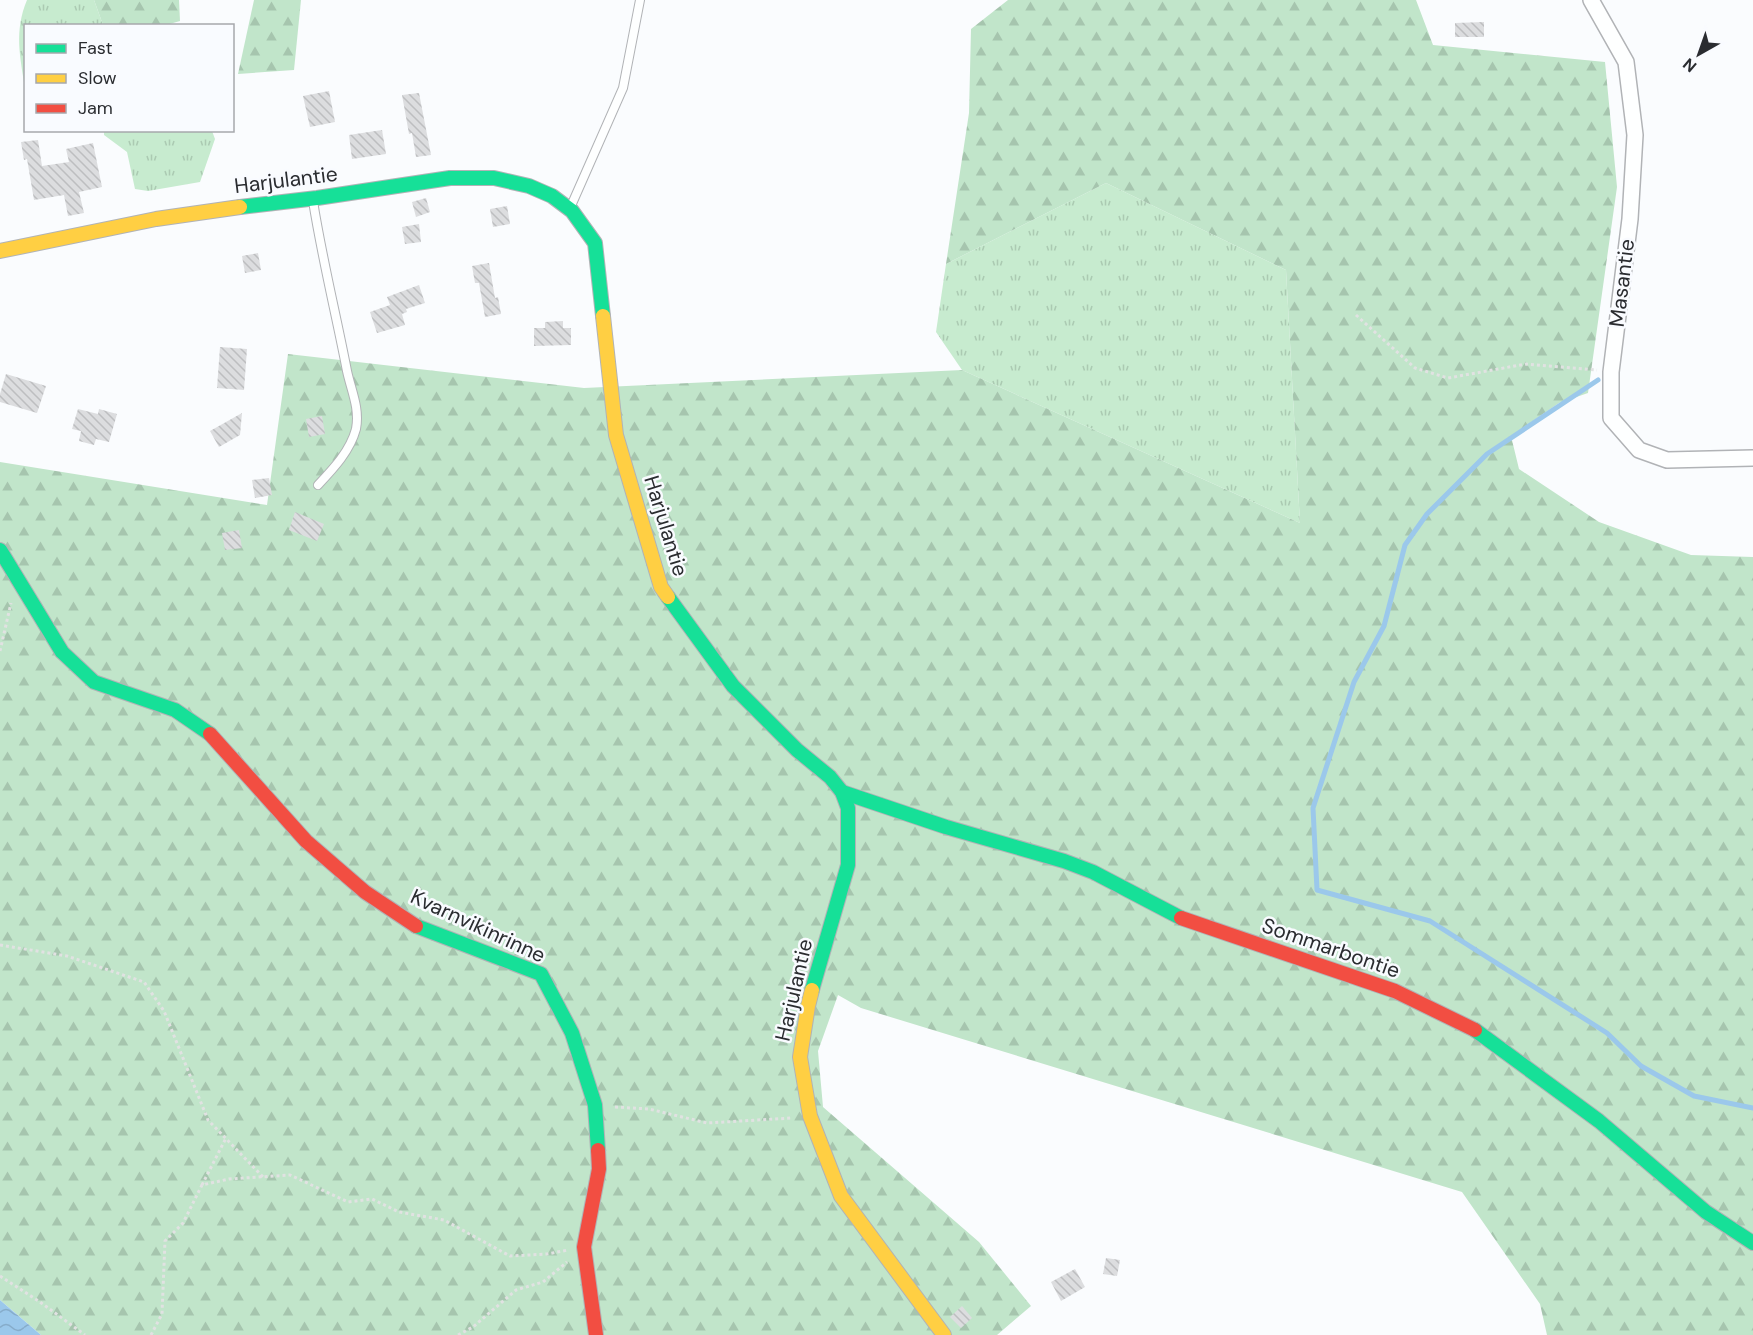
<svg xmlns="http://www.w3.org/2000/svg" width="1753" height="1335" viewBox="0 0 1753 1335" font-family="'DM Sans',sans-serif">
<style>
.grass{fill:url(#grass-tufts)}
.forest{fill:url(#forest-firs)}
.water{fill:url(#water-waves)}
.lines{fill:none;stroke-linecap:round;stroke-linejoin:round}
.stream{stroke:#9bc8eb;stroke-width:5}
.building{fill:url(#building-back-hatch)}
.lane-casing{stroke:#b1b3b6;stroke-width:10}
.street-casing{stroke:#b1b3b6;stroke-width:18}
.fast-casing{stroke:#b1b3b6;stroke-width:16}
.slow-casing{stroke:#b1b3b6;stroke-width:16}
.jam-casing{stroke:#b1b3b6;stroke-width:16}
.path{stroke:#e1e2e2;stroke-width:3;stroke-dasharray:3 3;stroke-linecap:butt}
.lane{stroke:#feffff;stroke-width:8}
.street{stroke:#feffff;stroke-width:15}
.fast{stroke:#16e098;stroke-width:14}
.slow{stroke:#ffcf43;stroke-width:14}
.jam{stroke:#f24e42;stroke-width:14}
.labels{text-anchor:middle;stroke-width:5;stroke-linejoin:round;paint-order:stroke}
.street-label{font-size:21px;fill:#2a2c30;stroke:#f9fbff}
</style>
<defs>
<pattern id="grass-tufts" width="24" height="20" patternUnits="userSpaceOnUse" patternTransform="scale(1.5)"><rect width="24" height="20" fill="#c7ebcf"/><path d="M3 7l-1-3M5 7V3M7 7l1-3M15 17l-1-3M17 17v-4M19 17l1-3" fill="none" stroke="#abcab2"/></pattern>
<pattern id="forest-firs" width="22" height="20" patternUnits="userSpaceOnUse" patternTransform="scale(1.5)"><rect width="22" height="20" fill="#c1e5ca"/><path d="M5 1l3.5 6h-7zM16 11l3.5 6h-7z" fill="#a6c5ae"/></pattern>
<pattern id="water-waves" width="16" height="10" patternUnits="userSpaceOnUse" patternTransform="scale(1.5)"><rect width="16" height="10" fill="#9bc8eb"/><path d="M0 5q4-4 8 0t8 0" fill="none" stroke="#86acca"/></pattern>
<pattern id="building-back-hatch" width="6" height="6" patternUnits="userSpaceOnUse" patternTransform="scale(1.5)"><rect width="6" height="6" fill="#dcdddf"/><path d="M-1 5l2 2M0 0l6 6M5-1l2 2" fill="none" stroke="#bdbec0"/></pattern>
</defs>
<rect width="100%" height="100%" fill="#fafcfe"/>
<!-- grass -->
<g class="grass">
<path d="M27 0H94L103 25 26 26 25 88C20 56 14 31 27 0Z"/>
<polygon points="104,131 212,131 215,139 200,182 148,191 135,189 127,152 104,135"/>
<polygon points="1106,183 1286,270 1300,523 962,370 936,332 946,264"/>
</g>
<!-- forest -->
<g class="forest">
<polygon points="94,0 179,0 180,21 166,25 103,25"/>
<polygon points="254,0 301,0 294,70 238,74"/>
<polygon points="1008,0 1416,0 1433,45 1605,62 1617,187 1588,393 1559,403 1511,436 1519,469 1599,522 1691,555 1753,557 1753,1335 1547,1335 1540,1304 1462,1192 861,1008 838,995 818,1051 823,1107 979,1242 1031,1306 997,1335 41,1335 0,1300 0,462 267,505 288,354 584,388 962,370 1300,523 1286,270 1106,183 946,264 969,113 971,29"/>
</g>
<!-- water -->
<polygon class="water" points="0,1300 41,1335 0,1335"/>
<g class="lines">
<!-- stream -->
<polyline class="stream" points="1598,380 1487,454 1427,514 1405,545 1384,626 1354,682 1313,808 1317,890 1430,921 1607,1033 1641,1066 1694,1096 1753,1108"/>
</g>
<!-- building -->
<g class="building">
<polygon points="1484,22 1484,37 1455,37 1455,23"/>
<polygon points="329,91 335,122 310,127 303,96"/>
<polygon points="419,93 431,155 416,157 412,133 409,134 402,95"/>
<polygon points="382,130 386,154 352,159 349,135"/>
<polygon points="38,140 42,166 69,162 66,149 93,143 102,187 79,192 84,213 68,216 64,195 34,200 27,159 24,160 21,142"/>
<polygon points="426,198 430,212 416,217 412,202"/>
<polygon points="507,206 510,224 493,227 490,209"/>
<polygon points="419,224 421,242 405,244 402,227"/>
<polygon points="258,253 261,270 245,273 242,256"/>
<polygon points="489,263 495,298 498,297 501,314 485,317 479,283 475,283 472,266"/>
<polygon points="419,285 425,303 406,309 407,312 402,314 405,325 377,333 370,312 390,305 387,297"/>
<polygon points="563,321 563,328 571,328 571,345 534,346 534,328 545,328 545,322"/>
<polygon points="220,347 247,349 244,390 217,388"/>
<polygon points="6,374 46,386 37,413 0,402 0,394"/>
<polygon points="78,409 98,414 99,409 117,414 109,442 96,439 94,445 79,441 81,431 72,429"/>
<polygon points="242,413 240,435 219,447 210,431"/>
<polygon points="322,416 325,434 309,437 306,419"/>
<polygon points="269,478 272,495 255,498 252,480"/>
<polygon points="295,512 324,524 317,541 289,530"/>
<polygon points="239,530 242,548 225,550 222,533"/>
<polygon points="1106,1258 1120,1260 1117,1276 1103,1274"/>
<polygon points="1075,1269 1085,1287 1061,1301 1051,1282"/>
<polygon points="962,1306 972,1318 961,1328 950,1317"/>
</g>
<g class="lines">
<defs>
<g id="lane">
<path d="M313 201C322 258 336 314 347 371 351 390 360 408 356 429 350 451 334 468 318 485"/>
<polyline points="571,206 623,88 640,0"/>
</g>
<polyline id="street" points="1591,0 1626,62 1635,135 1630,219 1611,372 1611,418 1639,450 1667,460 1753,458"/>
<g id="fast">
<polyline points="240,207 317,198 450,178 494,178 529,186 552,196 572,211 595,243 603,316"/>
<polyline points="0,550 62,652 94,682 175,710 210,734"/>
<polyline points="668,597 733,686 797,750 830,777 842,792 848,808 848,865 812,990"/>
<polyline points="842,792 946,827 1064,861 1093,872 1181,918"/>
<polyline points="416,926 541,974 572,1033 595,1105 598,1150"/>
<polyline points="1475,1030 1599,1121 1706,1212 1753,1243"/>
</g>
<g id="slow">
<polyline points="0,251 156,219 240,207"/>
<polyline points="603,316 616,435 661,587 668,597"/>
<polyline points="812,990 808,1006 800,1057 810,1116 841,1196 944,1335"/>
</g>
<g id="jam">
<polyline points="210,734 306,841 365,892 416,926"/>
<polyline points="1181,918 1395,991 1475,1030"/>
<polyline points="596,1335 584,1247 599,1169 598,1150"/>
</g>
</defs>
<!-- lane casing -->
<use href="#lane" class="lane-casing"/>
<!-- street casing -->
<use href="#street" class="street-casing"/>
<!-- fast casing -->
<use href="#fast" class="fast-casing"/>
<!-- slow casing -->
<use href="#slow" class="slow-casing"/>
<!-- jam casing -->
<use href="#jam" class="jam-casing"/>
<!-- path -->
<g class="path">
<polyline points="1356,315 1415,368 1448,378 1526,364 1597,370"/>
<polyline points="0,651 11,603"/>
<polyline points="0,945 67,956 144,982 164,1011 208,1120 263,1177"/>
<polyline points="615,1107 649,1109 707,1123 792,1118"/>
<polyline points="202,1185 226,1138"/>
<polyline points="0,1276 40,1302 85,1335"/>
<polyline points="151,1335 162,1314 165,1241 183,1223 202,1185 229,1179 290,1175 348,1202 372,1199 399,1212 444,1220 510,1256 547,1254 568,1250"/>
<polyline points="458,1335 473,1327 516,1290 543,1282 567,1262"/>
</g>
<!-- lane -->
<use href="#lane" class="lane"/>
<!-- street -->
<use href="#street" class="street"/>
<!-- fast -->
<use href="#fast" class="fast"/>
<!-- slow -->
<use href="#slow" class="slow"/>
<!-- jam -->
<use href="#jam" class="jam"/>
</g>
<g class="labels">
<!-- street labels -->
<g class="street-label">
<text transform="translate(286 180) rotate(-7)" y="7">Harjulantie</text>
<text transform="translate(1622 283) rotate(-83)" y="7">Masantie</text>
<text transform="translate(666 526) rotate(73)" y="7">Harjulantie</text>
<text transform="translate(478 926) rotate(25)" y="7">Kvarnvikinrinne</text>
<text transform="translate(1331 948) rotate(19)" y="7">Sommarbontie</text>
<text transform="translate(794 990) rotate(-77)" y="7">Harjulantie</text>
</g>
</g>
<!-- legend -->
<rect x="24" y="24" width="210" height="108" fill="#f9fbff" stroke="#a6a8ac" stroke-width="1.5"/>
<rect x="36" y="44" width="30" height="9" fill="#16e098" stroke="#a6a8ac" stroke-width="1.5"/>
<text x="78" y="54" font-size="18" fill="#2a2c30">Fast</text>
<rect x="36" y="74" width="30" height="9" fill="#ffcf43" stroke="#a6a8ac" stroke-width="1.5"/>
<text x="78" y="84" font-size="18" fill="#2a2c30">Slow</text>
<rect x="36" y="104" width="30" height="9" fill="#f24e42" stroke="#a6a8ac" stroke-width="1.5"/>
<text x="78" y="114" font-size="18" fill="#2a2c30">Jam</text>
<!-- north arrow -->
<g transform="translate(1699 54) rotate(220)" stroke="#f9fbff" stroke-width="4.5" paint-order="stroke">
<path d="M0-4.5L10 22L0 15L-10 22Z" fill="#2a2c30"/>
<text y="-9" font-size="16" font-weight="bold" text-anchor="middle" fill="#2a2c30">N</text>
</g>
</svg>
